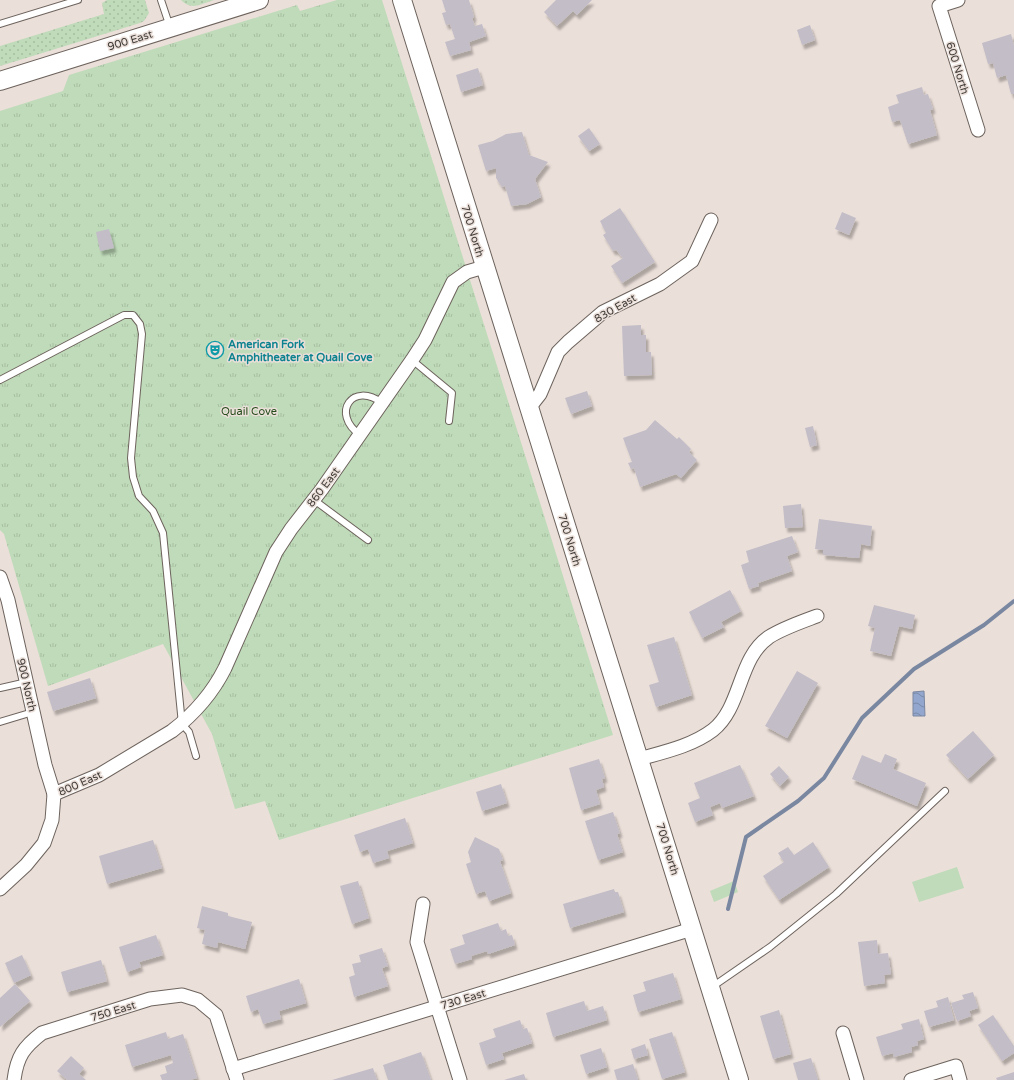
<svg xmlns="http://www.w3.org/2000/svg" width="1014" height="1080" viewBox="0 0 1014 1080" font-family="'Varela Round',sans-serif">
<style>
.grass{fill:url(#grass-dots)}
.park{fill:url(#park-tufts)}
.pitch{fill:#bfdbb9}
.water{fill:url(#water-waves);stroke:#7a87a1}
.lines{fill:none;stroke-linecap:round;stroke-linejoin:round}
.stream{stroke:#7a87a1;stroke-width:4}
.building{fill:#c2bdc7;filter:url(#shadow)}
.lane-casing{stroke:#6d635d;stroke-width:8}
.street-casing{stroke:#6d635d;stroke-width:15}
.secondary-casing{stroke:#6d635d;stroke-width:20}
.lane{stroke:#fff;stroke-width:6}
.street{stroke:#fff;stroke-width:13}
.secondary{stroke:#fff;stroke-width:18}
.labels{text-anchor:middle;stroke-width:3;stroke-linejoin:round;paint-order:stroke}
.street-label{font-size:11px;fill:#413c39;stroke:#ebdfd9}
.culture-label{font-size:11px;font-weight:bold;fill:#0d838f;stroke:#ebdfd9;text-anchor:start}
.park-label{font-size:11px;fill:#254d1b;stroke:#ebdfd9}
</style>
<defs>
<pattern id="grass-dots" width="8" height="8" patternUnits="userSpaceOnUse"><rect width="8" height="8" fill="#bfdbb9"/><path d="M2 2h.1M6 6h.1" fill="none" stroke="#a5bda0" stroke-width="1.8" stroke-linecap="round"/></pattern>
<pattern id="park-tufts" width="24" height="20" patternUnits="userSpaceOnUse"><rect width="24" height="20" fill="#bfdbb9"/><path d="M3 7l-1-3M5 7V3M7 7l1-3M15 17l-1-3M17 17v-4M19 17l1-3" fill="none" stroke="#a5bda0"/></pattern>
<pattern id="water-waves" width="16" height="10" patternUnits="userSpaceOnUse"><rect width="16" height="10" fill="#93a7ce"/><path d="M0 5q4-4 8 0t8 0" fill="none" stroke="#7a89a8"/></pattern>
<filter id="shadow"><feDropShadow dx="2.5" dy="4.5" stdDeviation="1" flood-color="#0004"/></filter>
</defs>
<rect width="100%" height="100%" fill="#ebdfd9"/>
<!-- grass -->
<g class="grass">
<polygon points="107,0 145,0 149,13 144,21 140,23 0,66 0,46 104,14 102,3"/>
<path d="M181 0H214C200 4 192 11 181 0Z"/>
</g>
<!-- park -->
<polygon class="park" points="337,0 382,0 613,735 279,840 265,801 235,809 212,734 163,644 48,686 4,534 0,530 0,111 63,91 69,75 297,5 300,11"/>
<!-- pitch -->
<g class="pitch">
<polygon points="957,867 964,888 919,902 912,882"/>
<polygon points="734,881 738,892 714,902 710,891"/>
</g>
<!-- water -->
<polygon class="water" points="924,691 925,716 913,716 913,692"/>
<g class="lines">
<!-- stream -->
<polyline class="stream" points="728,909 746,837 798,801 824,778 862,718 914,669 984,625 1014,601"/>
</g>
<!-- building -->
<g class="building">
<polygon points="442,0 469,0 474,17 472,18 475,26 482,24 486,36 469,42 471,50 450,56 445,42 455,39 450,24 446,25 442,13 446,12"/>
<polygon points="556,0 592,0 577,15 573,11 557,26 544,12"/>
<polygon points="810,25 815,40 802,45 797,30"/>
<polygon points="1011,34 1014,46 1014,94 1011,94 1006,75 997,78 993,63 988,64 982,43"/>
<polygon points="478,68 483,85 461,92 456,75"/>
<polygon points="922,87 924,95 928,94 933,109 930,110 937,135 908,144 900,120 892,122 888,107 899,103 896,95"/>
<polygon points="589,128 600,144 589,151 578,136"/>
<polygon points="522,132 529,155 548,162 535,179 541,197 527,204 511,206 505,186 502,187 496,178 496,168 486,171 478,145 493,141 506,134"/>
<polygon points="620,208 655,262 622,283 611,266 623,258 616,250 613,251 603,235 606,233 600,221"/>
<polygon points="842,212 856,218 849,235 835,229"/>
<polygon points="109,229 114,248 100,251 96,232"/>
<polygon points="641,325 641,335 646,335 646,352 651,352 652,375 624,376 622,326"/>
<polygon points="587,391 592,406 571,414 565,398"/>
<polygon points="655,420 677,439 679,437 691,449 689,452 697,460 681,478 676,474 640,487 634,468 631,469 628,463 632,462 623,438 646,430"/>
<polygon points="813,426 817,445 810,447 805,428"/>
<polygon points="801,504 803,527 785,528 783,506"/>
<polygon points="819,519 872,526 870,546 861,544 859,558 823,555 823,550 815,549"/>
<polygon points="792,536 798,552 787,556 792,571 758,583 759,586 749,589 741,565 749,562 746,551"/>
<polygon points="730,590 741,611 721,622 724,627 702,638 689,612"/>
<polygon points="874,605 915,615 912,629 899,626 891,656 870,651 875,628 868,626"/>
<polygon points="674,637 692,695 656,707 649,685 659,682 647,645"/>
<polygon points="797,671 818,683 787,738 765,726"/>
<polygon points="90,678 96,698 53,711 47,692"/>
<polygon points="973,731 994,755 968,779 946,755"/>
<polygon points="885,754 897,759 893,769 926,783 917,806 852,779 862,755 881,763"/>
<polygon points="599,759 605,778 602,779 604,787 596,790 600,804 581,810 569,768"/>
<polygon points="740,765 754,796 722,808 720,803 710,807 713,815 695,822 688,803 700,798 694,783"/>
<polygon points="779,766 789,777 780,786 770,774"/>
<polygon points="501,784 507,803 482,811 476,792"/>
<polygon points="613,812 620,833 617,834 623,852 598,860 585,821"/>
<polygon points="405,818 413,843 387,851 389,858 373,863 368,849 360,852 354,835"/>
<polygon points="475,837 499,849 503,860 500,861 511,893 489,901 485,891 476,894 466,864 471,862 468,852"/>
<polygon points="153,840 162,868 107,884 99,856"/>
<polygon points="813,842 829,867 779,900 763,876 784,862 778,853 788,847 794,855"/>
<polygon points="358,881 369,918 352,924 340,886"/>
<polygon points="614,889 615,892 618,892 624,912 570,928 563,904"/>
<polygon points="202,906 228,913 228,916 252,922 245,949 218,942 217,948 202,944 205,930 197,928"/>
<polygon points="498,923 501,931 506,929 508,936 512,935 515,945 488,954 487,951 471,956 472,959 455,964 450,949 465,944 462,935"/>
<polygon points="156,935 163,955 139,962 141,967 127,972 119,947"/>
<polygon points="877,940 878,954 888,953 891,974 884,975 885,983 864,986 858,942"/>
<polygon points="382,948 388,966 382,968 388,986 354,997 349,977 355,975 352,964 361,962 359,955"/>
<polygon points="22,955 31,975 14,983 5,963"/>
<polygon points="101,960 107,981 67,992 61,972"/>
<polygon points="673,973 681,999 638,1012 633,995 646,991 643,982"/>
<polygon points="299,979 306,1003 279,1011 281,1019 263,1024 258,1009 251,1012 246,996"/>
<polygon points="15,984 30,1001 0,1027 0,998"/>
<polygon points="973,992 978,1008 969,1011 971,1016 957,1021 951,1003 964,999 962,995"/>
<polygon points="948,997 954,1020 929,1027 924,1011 938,1007 936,1001"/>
<polygon points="584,1001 587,1011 603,1006 607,1020 553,1037 546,1013"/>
<polygon points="779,1010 791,1054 773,1059 760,1016"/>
<polygon points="993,1015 1014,1046 1014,1053 1002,1061 978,1025"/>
<polygon points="919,1019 924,1039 917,1041 918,1045 911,1047 912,1052 894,1057 893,1053 882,1056 876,1037 903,1029 901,1024"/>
<polygon points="520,1020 523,1029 527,1028 532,1043 502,1053 504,1059 486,1065 479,1043 496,1037 493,1029"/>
<polygon points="166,1032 168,1039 183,1034 197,1078 190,1080 162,1080 160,1075 167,1073 165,1066 173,1063 171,1055 132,1067 125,1045"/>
<polygon points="672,1032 685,1072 662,1079 649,1039"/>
<polygon points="645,1044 648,1055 634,1059 631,1049"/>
<polygon points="601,1048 607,1067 586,1074 580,1055"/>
<polygon points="421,1052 431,1080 388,1080 383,1065"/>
<polygon points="71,1056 84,1068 79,1074 86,1080 67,1080 57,1071"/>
<polygon points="811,1058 818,1080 798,1080 793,1063"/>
<polygon points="633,1064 638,1080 617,1080 614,1070"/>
<polygon points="373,1068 377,1080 332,1080"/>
<polygon points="1014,1072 1014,1080 997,1080 996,1078"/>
<polygon points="524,1074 526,1080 504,1080"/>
</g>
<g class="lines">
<defs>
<g id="lane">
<polyline points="161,0 170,27"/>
<polyline points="0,24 78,0"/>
<polyline points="412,360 452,393 449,421"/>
<polyline points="0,380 124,315 133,315 140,324 142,334 131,458 133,477 139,496 153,511 163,533 182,724 189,732 196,756"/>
<path d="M360 435C330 413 353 381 382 403"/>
<polyline points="314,500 368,540"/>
<polyline points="0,688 27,682"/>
<polyline points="0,722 33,712"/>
<polyline points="712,987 770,947 836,894 945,791"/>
</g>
<g id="street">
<polyline points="958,0 939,6 978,130"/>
<polyline points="529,408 540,394 558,352 568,342 603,312 660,284 692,261 711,220"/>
<polyline points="0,577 8,600 45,765 54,794 52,820 44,843 26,865 0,889"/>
<path d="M639 759C664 752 692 746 713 730 742 707 738 658 769 637 783 628 801 622 817 616"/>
<path d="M54 794 99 775 172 731C194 714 213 692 225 668L276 552 291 529 322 489 412 360 425 340 453 282 467 272 484 267"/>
<polyline points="423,904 417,942 460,1080"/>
<polyline points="843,1033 857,1080"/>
<polyline points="233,1069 692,929"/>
<path d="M14 1080C17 1056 24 1047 42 1033L150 999 182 995 198 1000 216 1015 237 1080"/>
<polyline points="911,1080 956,1066 960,1080"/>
</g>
<g id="secondary">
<polyline points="402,0 739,1080"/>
<polyline points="0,81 259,0"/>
</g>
</defs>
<!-- lane casing -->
<use href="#lane" class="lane-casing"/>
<!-- street casing -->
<use href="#street" class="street-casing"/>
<!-- secondary casing -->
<use href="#secondary" class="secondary-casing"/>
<!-- lane -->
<use href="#lane" class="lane"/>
<!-- street -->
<use href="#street" class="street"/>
<!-- secondary -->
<use href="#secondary" class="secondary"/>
</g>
<!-- icons -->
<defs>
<symbol id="theatre-ring" viewBox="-11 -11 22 22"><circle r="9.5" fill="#ebdfd9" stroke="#0f9aa8" stroke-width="1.5"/><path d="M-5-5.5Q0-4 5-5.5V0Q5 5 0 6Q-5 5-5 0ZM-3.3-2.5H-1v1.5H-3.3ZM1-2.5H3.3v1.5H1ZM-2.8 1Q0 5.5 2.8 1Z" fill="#0f9aa8"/></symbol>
</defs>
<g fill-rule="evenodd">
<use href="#theatre-ring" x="205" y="340" width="20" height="20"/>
</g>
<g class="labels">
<!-- street labels -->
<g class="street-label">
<text transform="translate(130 40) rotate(-17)" y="4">900 East</text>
<text transform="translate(958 68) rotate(73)" y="4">600 North</text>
<text transform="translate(473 231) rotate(73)" y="4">700 North</text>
<text transform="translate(615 308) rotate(-30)" y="4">830 East</text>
<text transform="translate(323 487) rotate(-53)" y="4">860 East</text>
<text transform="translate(570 540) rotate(73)" y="4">700 North</text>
<text transform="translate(27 685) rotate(77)" y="4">900 North</text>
<text transform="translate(80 783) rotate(-24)" y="4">800 East</text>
<text transform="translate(668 849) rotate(73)" y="4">700 North</text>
<text transform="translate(463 999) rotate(-17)" y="4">730 East</text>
<text transform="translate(113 1011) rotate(-17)" y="4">750 East</text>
</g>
<!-- culture labels -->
<g class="culture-label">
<text x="228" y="348">American Fork<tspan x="228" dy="13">Amphitheater at Quail Cove</tspan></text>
</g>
<!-- park labels -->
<g class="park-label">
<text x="249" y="415">Quail Cove</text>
</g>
</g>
</svg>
